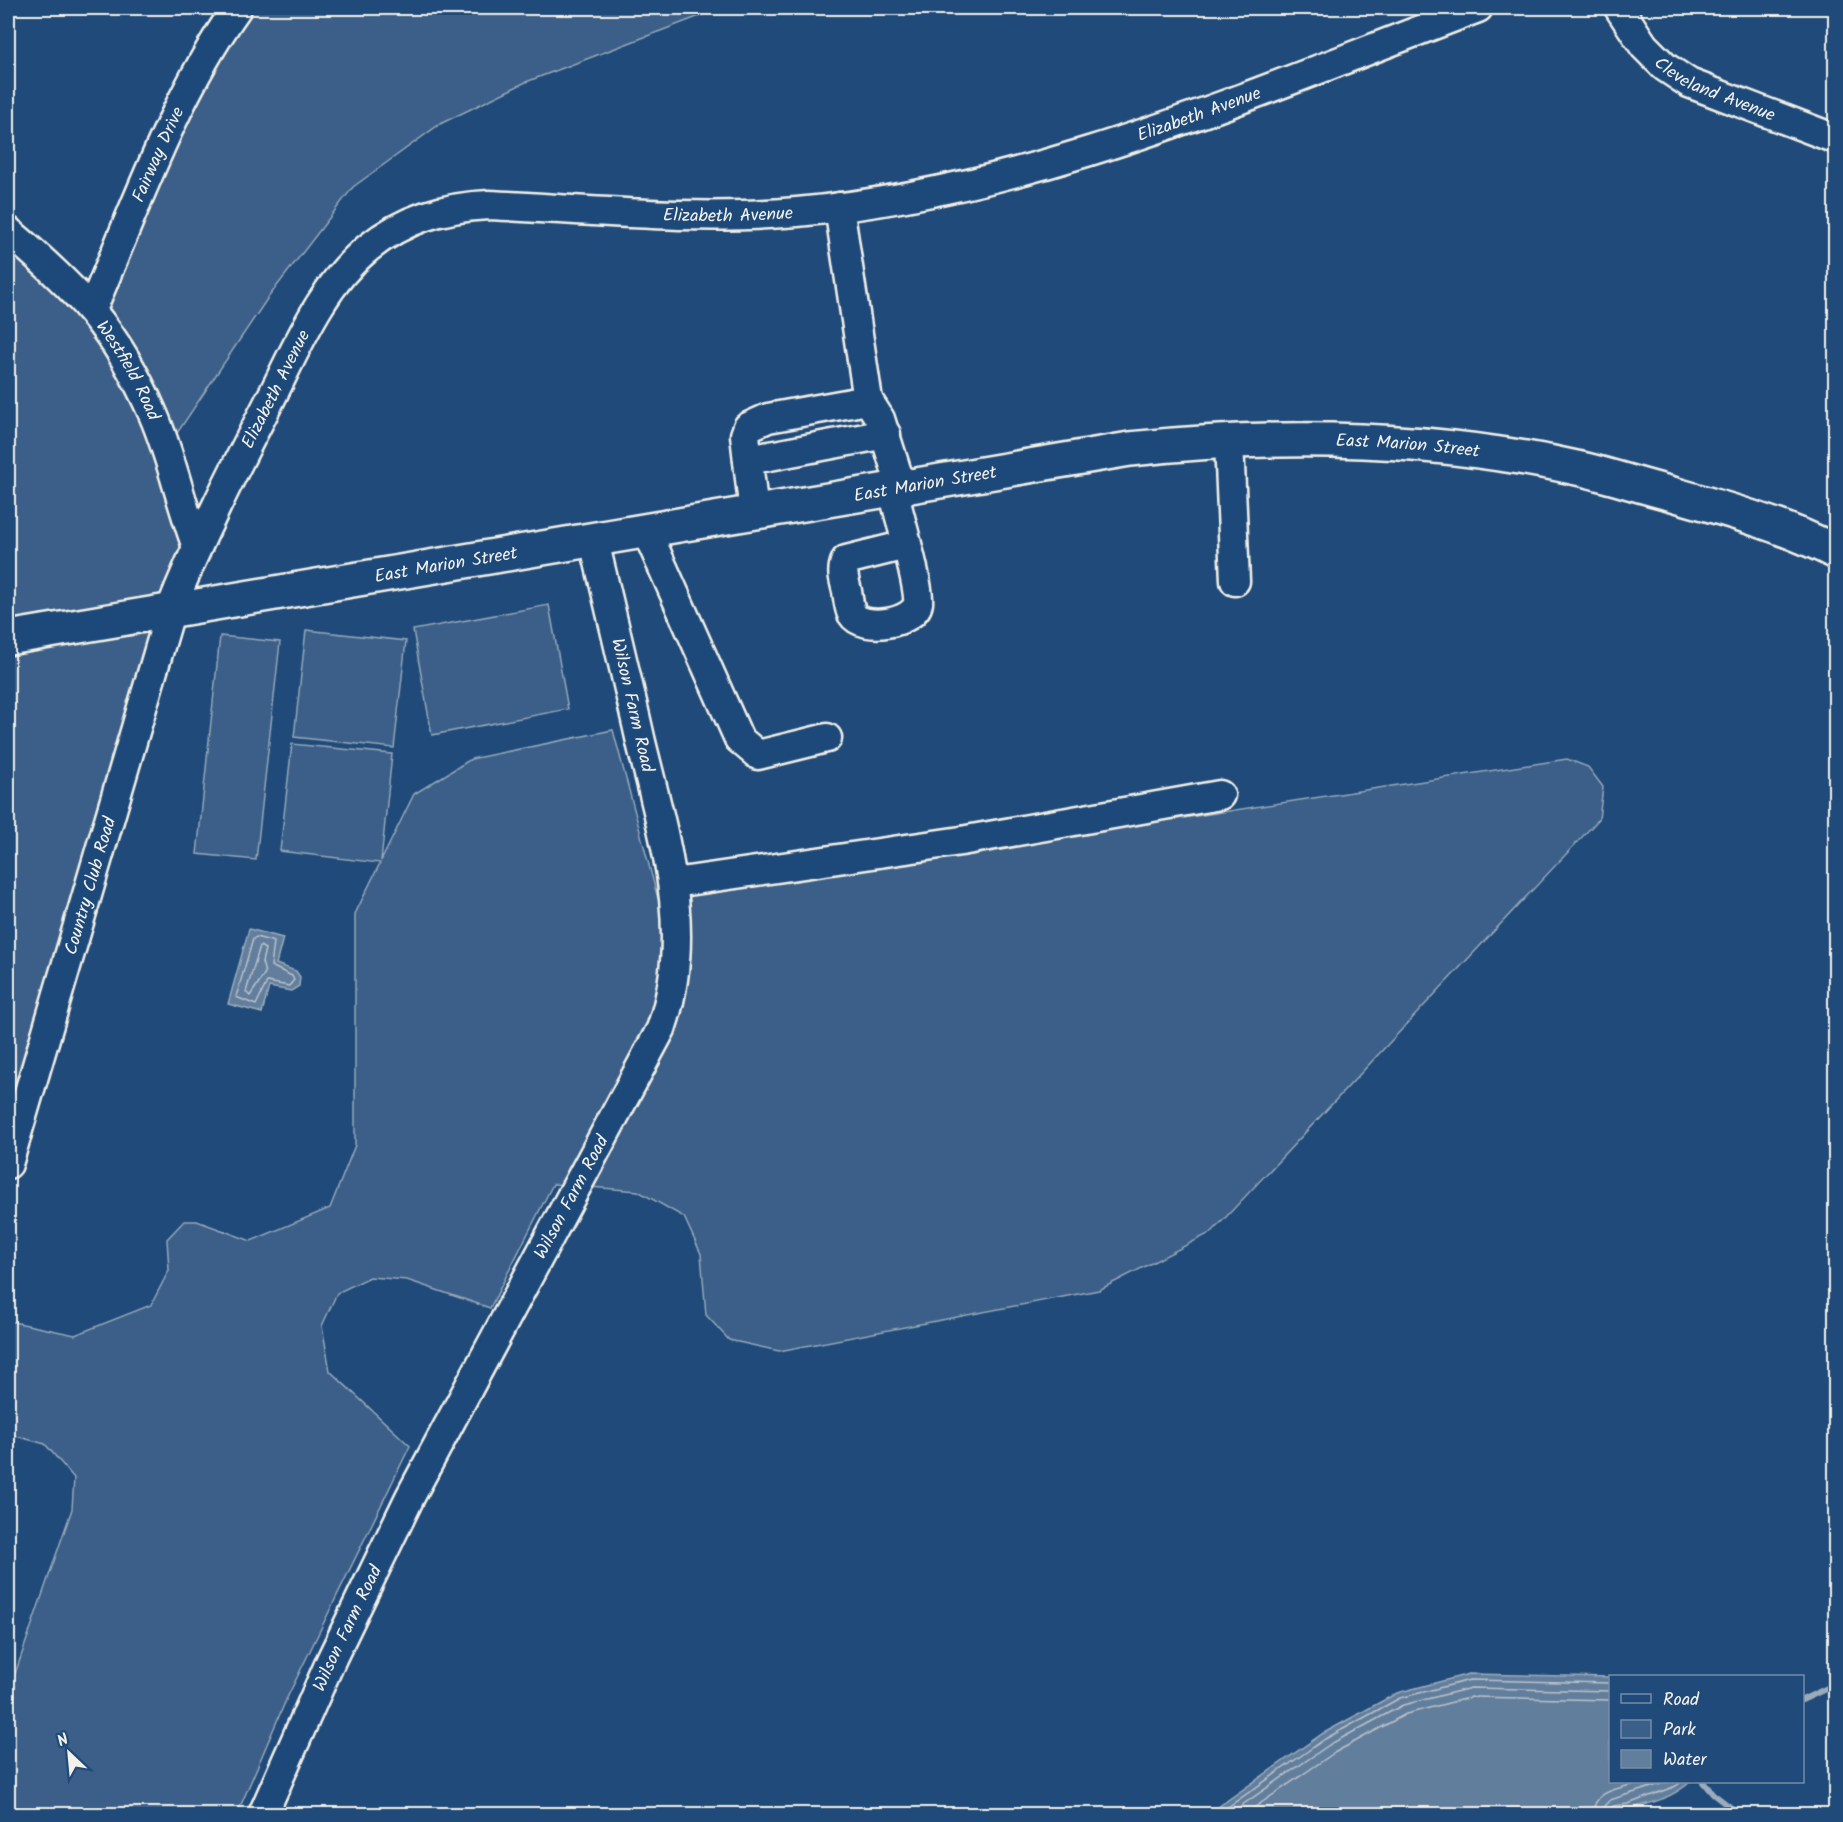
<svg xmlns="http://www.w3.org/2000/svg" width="1843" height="1822" viewBox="0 0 1843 1822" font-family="Kalam,sans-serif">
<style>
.green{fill:#3a5f88;stroke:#97a8b8;stroke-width:1.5}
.water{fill:#627e9d;stroke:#9cacbb;stroke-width:1.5}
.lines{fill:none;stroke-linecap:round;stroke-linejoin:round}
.shore{stroke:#bac3ca;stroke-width:1.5}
.stream{stroke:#9cacbb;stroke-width:6}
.minor-casing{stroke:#f4f1e8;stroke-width:33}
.major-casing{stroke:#f4f1e8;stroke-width:38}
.minor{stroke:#1f4a7a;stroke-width:28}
.major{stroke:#1f4a7a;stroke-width:33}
.labels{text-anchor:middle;stroke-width:5;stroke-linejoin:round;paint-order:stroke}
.street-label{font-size:18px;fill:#f4f1e8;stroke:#1f4a7a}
</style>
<rect width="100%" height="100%" fill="#1f4a7a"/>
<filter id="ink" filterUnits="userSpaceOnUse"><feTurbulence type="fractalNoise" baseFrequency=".0167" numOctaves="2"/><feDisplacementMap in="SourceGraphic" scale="12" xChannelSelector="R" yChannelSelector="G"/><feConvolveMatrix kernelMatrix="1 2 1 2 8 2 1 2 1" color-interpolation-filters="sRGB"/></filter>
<g filter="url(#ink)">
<!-- green -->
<g class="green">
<polygon points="237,8 721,8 526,82 440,124 353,187 267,299 165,451 196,544 28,1095 8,1111 8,231 91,309"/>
<polygon points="549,605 568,709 432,735 413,630"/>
<polygon points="306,630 406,641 394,748 294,737"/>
<polygon points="220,636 280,642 256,860 197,854"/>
<polygon points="613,730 658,899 1567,759 1588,767 1603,787 1599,819 1212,1232 1099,1290 779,1351 729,1340 706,1315 701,1254 684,1217 638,1191 553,1184 490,1308 407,1280 370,1277 337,1293 322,1326 330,1371 410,1446 286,1700 237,1814 8,1814 8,1694 72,1509 74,1478 45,1444 8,1434 8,1321 75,1335 151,1305 169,1270 167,1239 184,1221 197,1221 251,1241 330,1208 355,1145 355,914 380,863 280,851 292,744 392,754 381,861 414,794 471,759"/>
</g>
<!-- water -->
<g class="water">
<polygon points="249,929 283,938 276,964 296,971 300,977 299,986 291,991 269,987 262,1013 228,1004"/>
<path d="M1469 1674 1610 1677V1782H1690C1666 1804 1626 1810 1594 1814H1208L1322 1734 1397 1693Z"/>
</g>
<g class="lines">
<!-- shore -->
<g class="shore">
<polygon points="256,937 274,942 271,966 292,976 294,980 289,986 267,982 256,1005 236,997 253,939"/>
<polygon points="260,946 265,949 262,962 265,973 250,996 246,992"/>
<polyline points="1218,1814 1325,1739 1400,1698 1470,1680 1610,1683"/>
<polyline points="1229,1814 1329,1745 1403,1705 1471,1688 1610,1691"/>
<polyline points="1245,1814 1334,1753 1406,1714 1472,1697 1610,1700"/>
<path d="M1593 1814C1594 1788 1621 1789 1641 1782"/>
<polyline points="1602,1814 1604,1806 1610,1800 1667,1782"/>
<polyline points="1609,1814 1613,1806 1628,1804 1676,1786 1681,1782"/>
</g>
<!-- stream -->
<g class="stream">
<polyline points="1802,1700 1836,1684"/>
<polyline points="1703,1782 1713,1794 1739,1814"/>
</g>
<defs>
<g id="minor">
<path id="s1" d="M1619 8 1644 46 1665 67 1689 83 1836 139"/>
<polyline points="839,207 868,400"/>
<path id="s2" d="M8 231C77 289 116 329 153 414 171 455 180 501 196 544"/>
<path id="s3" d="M92 309C135 209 174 97 237 8"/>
<polyline points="1229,441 1235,581"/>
<polyline points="748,460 886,434"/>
<path d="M893 490C898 512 920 586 918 603 915 623 863 632 852 614 849 608 848 598 847 591 844 579 841 571 846 560L906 545"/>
<polyline points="754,514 745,435 748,427 768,418 868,400 880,419 902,489"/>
<polyline points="647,532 739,739 758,755 827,738"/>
<polyline points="674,883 961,841 1220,795"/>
<path id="s4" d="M8 1164 171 609C199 538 233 472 268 404 296 350 320 287 368 248 404 219 443 207 489 205 592 210 695 221 797 212 1036 191 1257 91 1478 8"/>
<path id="s5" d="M263 1814 332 1658 410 1497 661 1029C695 932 664 837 641 742 626 675 610 608 594 541"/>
</g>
<g id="major">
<path id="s6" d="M8 638 1130 449C1281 433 1436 436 1586 470 1614 477 1641 486 1669 493 1725 509 1784 525 1836 552"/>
</g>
</defs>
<!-- minor casing -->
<use href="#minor" class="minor-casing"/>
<!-- major casing -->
<use href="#major" class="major-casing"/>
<!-- minor -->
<use href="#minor" class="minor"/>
<!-- major -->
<use href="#major" class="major"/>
</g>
</g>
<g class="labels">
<!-- street labels -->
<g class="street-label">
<text dy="6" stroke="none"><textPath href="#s1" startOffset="130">Cleveland Avenue</textPath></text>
<text dy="6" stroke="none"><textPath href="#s4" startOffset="1846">Elizabeth Avenue</textPath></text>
<text dy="6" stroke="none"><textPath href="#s3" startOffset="168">Fairway Drive</textPath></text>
<text dy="6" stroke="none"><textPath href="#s4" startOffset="1362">Elizabeth Avenue</textPath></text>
<text dy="6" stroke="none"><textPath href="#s2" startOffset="186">Westfield Road</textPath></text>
<text dy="6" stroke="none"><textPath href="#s4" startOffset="822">Elizabeth Avenue</textPath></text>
<text dy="6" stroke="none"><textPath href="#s6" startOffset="1416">East Marion Street</textPath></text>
<text dy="6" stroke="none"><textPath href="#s6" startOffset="930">East Marion Street</textPath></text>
<text dy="6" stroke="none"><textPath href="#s6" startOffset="444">East Marion Street</textPath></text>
<text transform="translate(633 705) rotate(77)" y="6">Wilson Farm Road</text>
<text dy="6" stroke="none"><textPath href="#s4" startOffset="290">Country Club Road</textPath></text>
<text dy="6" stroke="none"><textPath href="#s5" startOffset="690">Wilson Farm Road</textPath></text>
<text dy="6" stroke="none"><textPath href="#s5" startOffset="204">Wilson Farm Road</textPath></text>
</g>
</g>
<!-- margin -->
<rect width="1843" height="1822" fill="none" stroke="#1f4a7a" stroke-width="30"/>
<rect x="15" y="15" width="1813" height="1792" fill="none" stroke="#f4f1e8" stroke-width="2" filter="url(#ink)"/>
<!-- legend -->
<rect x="1609" y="1675" width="195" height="108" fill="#1f4a7a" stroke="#748da6" stroke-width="1.5"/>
<rect x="1621" y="1694" width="30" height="9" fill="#1f4a7a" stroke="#748da6" stroke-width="1.5"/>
<text x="1663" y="1705" font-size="18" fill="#f4f1e8">Road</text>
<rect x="1621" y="1720" width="30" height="18" fill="#3a5f88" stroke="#748da6" stroke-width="1.5"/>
<text x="1663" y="1735" font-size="18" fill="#f4f1e8">Park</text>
<rect x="1621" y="1750" width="30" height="18" fill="#627e9d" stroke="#748da6" stroke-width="1.5"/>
<text x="1663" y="1765" font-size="18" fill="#f4f1e8">Water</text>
<!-- north arrow -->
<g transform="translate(69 1753) rotate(334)" stroke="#1f4a7a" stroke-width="4.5" paint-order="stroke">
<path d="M0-4.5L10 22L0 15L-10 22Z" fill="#f4f1e8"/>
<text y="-9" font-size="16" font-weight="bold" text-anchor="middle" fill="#f4f1e8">N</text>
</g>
</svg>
